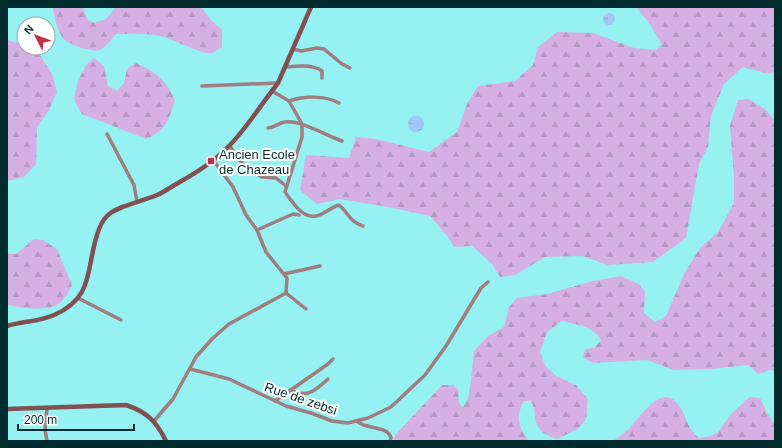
<svg xmlns="http://www.w3.org/2000/svg" width="782" height="448" viewBox="0 0 782 448" font-family="Helvetica,sans-serif">
<style>
.forest{fill:url(#forest-firs)}
.water{fill:url(#water-ripples)}
.lines{fill:none;stroke-linecap:round;stroke-linejoin:round}
.street{stroke:#a07e7f;stroke-width:3.5}
.secondary{stroke:#805052;stroke-width:4.5}
.poi-dot{fill:#c13048;stroke:#fff;stroke-width:1.5}
.labels{text-anchor:middle;stroke-width:4;stroke-linejoin:round;paint-order:stroke}
.poi-label{font-size:13px;fill:#022c2d;stroke:#fff;text-anchor:start}
.street-label{font-size:13px;fill:#022c2d;stroke:#fff}
</style>
<defs>
<pattern id="forest-firs" width="22" height="20" patternUnits="userSpaceOnUse"><rect width="22" height="20" fill="#d6b0e4"/><path d="M5 1l3.5 6h-7zM16 11l3.5 6h-7z" fill="#b698c4"/></pattern>
<pattern id="water-ripples" width="26" height="14" patternUnits="userSpaceOnUse"><rect width="26" height="14" fill="#a4c5f4"/><path d="M2 4q2-2 4 0t4 0M15 11q2-2 4 0t4 0" fill="none" stroke="#8ca9d2"/></pattern>
</defs>
<rect width="100%" height="100%" fill="#95f1f2"/>
<!-- forest -->
<g class="forest">
<path d="M53 7H83L87 19 94 23 106 19 116 7H201L211 20 222 30V47C219 49 214 52 211 53 200 54 173 39 160 36 145 33 130 34 116 34 111 40 107 46 100 50 93 53 66 44 62 37 57 28 54 17 53 7Z"/>
<polygon points="636,7 775,7 775,72 769,74 743,67 724,84 711,116 708,147 699,164 686,238 653,262 608,265 582,256 545,257 515,275 500,277 492,264 472,246 454,247 448,237 430,216 388,207 340,199 317,204 300,190 306,155 349,158 356,137 376,139 429,152 457,132 467,104 478,86 515,81 533,65 538,47 557,32 593,33 634,48 656,50 662,44 649,23"/>
<polygon points="8,40 24,45 24,48 32,48 39,53 52,74 57,92 49,110 37,127 36,164 24,177 7,181 7,41"/>
<path d="M94 58 104 66 108 86 117 91 124 83 127 69 136 63C156 72 166 80 175 100 168 121 167 130 146 139L82 114 76 104 74 98 78 81 86 65Z"/>
<path d="M748 99 765 109 775 121V371L770 370 758 374 748 365 712 369 674 370 647 360 593 363 583 358 585 349 594 348 601 340C594 327 576 324 562 321L547 332 540 352 545 365 556 376 576 385 588 399 586 419 578 429 557 439C549 437 539 432 536 422 533 414 537 409 530 401H524C522 405 520 409 519 413 517 422 523 435 529 441H393L396 434 442 385H454L459 391C458 398 457 403 463 407L468 399 471 380 474 351 488 336 504 327 509 307 517 298 547 294 593 281 621 276 639 284 645 292 644 313 655 322 666 316 685 272 700 248 718 232 734 203V178L730 126 738 100Z"/>
<path d="M34 239 43 240 57 249 72 285C69 291 65 299 60 303 45 313 23 307 7 305V254H16Z"/>
<path d="M750 397 760 398 766 411 775 425V441H613C618 437 623 434 628 430 638 420 661 382 678 404 687 416 685 426 699 438L710 436 718 432 731 414Z"/>
</g>
<!-- water -->
<g class="water">
<circle cx="609" cy="19" r="6"/>
<circle cx="416" cy="124" r="8"/>
</g>
<g class="lines">
<!-- street -->
<g class="street">
<polyline points="293,49 301,51 317,48 324,49 342,64 350,68"/>
<path d="M285 67C297 66 312 64 322 71V78"/>
<polyline points="202,86 278,83"/>
<path d="M272 91 289 101 302 124V137L285 192C292 201 302 219 316 216 325 214 331 207 339 205 351 215 347 220 363 226"/>
<path d="M289 101C304 96 325 95 339 103"/>
<path d="M268 128C276 127 278 123 285 122 301 120 327 136 342 141"/>
<polyline points="107,134 134,185 137,202"/>
<polyline points="230,146 238,159 250,170 262,177 276,178 286,186"/>
<polyline points="213,160 233,187 246,215 257,230 266,252 287,278 286,293"/>
<polyline points="257,230 293,214 299,215"/>
<polyline points="284,274 320,266"/>
<polyline points="78,298 121,320"/>
<polyline points="190,369 229,379 286,406 311,413 332,421 348,423 368,418 391,407 425,375 446,346 481,288 488,282"/>
<path d="M291 390C307 399 316 390 328 379"/>
<polyline points="275,401 328,364 333,359"/>
<polyline points="47,408 45,430 47,441"/>
<polyline points="154,421 173,399 196,357 212,339 229,324 286,293 306,309"/>
<path d="M357 421C365 430 388 425 391 438L390 441"/>
</g>
<!-- secondary -->
<g class="secondary">
<path d="M7 326C22 321 39 322 54 315 94 298 86 269 97 235 99 228 102 221 107 216 116 206 144 201 157 195 164 192 171 187 178 183 196 173 215 161 229 146 245 130 258 109 272 91L278 83 311 7"/>
<path d="M7 409 126 405C147 412 156 421 166 441"/>
</g>
</g>
<!-- markers -->
<rect class="poi-dot" x="207" y="157" width="8" height="8" rx="2"/>
<g class="labels">
<!-- poi labels -->
<g class="poi-label">
<text x="219" y="159">Ancien Ecole<tspan x="219" dy="15">de Chazeau</tspan></text>
</g>
<!-- street labels -->
<g class="street-label">
<text transform="translate(301 398) rotate(19)" y="5">Rue de zebsi</text>
</g>
</g>
<!-- border -->
<rect width="782" height="448" fill="none" stroke="#022c2d" stroke-width="16"/>
<!-- north arrow -->
<g transform="translate(36 36) rotate(312)"><circle r="19" fill="#ffffff" stroke="#9aabab"/>
<path d="M0-3L7 15L0 10L-7 15Z" fill="#c13048"/>
<text y="-6" font-size="11" font-weight="bold" text-anchor="middle" fill="#022c2d">N</text>
</g>
<!-- scale -->
<path d="M18 424v6h116v-6" fill="none" stroke="#022c2d" stroke-width="2"/>
<text x="24" y="424" font-size="12" fill="#022c2d" stroke="#ffffff" stroke-width="3" paint-order="stroke">200 m</text>
</svg>
